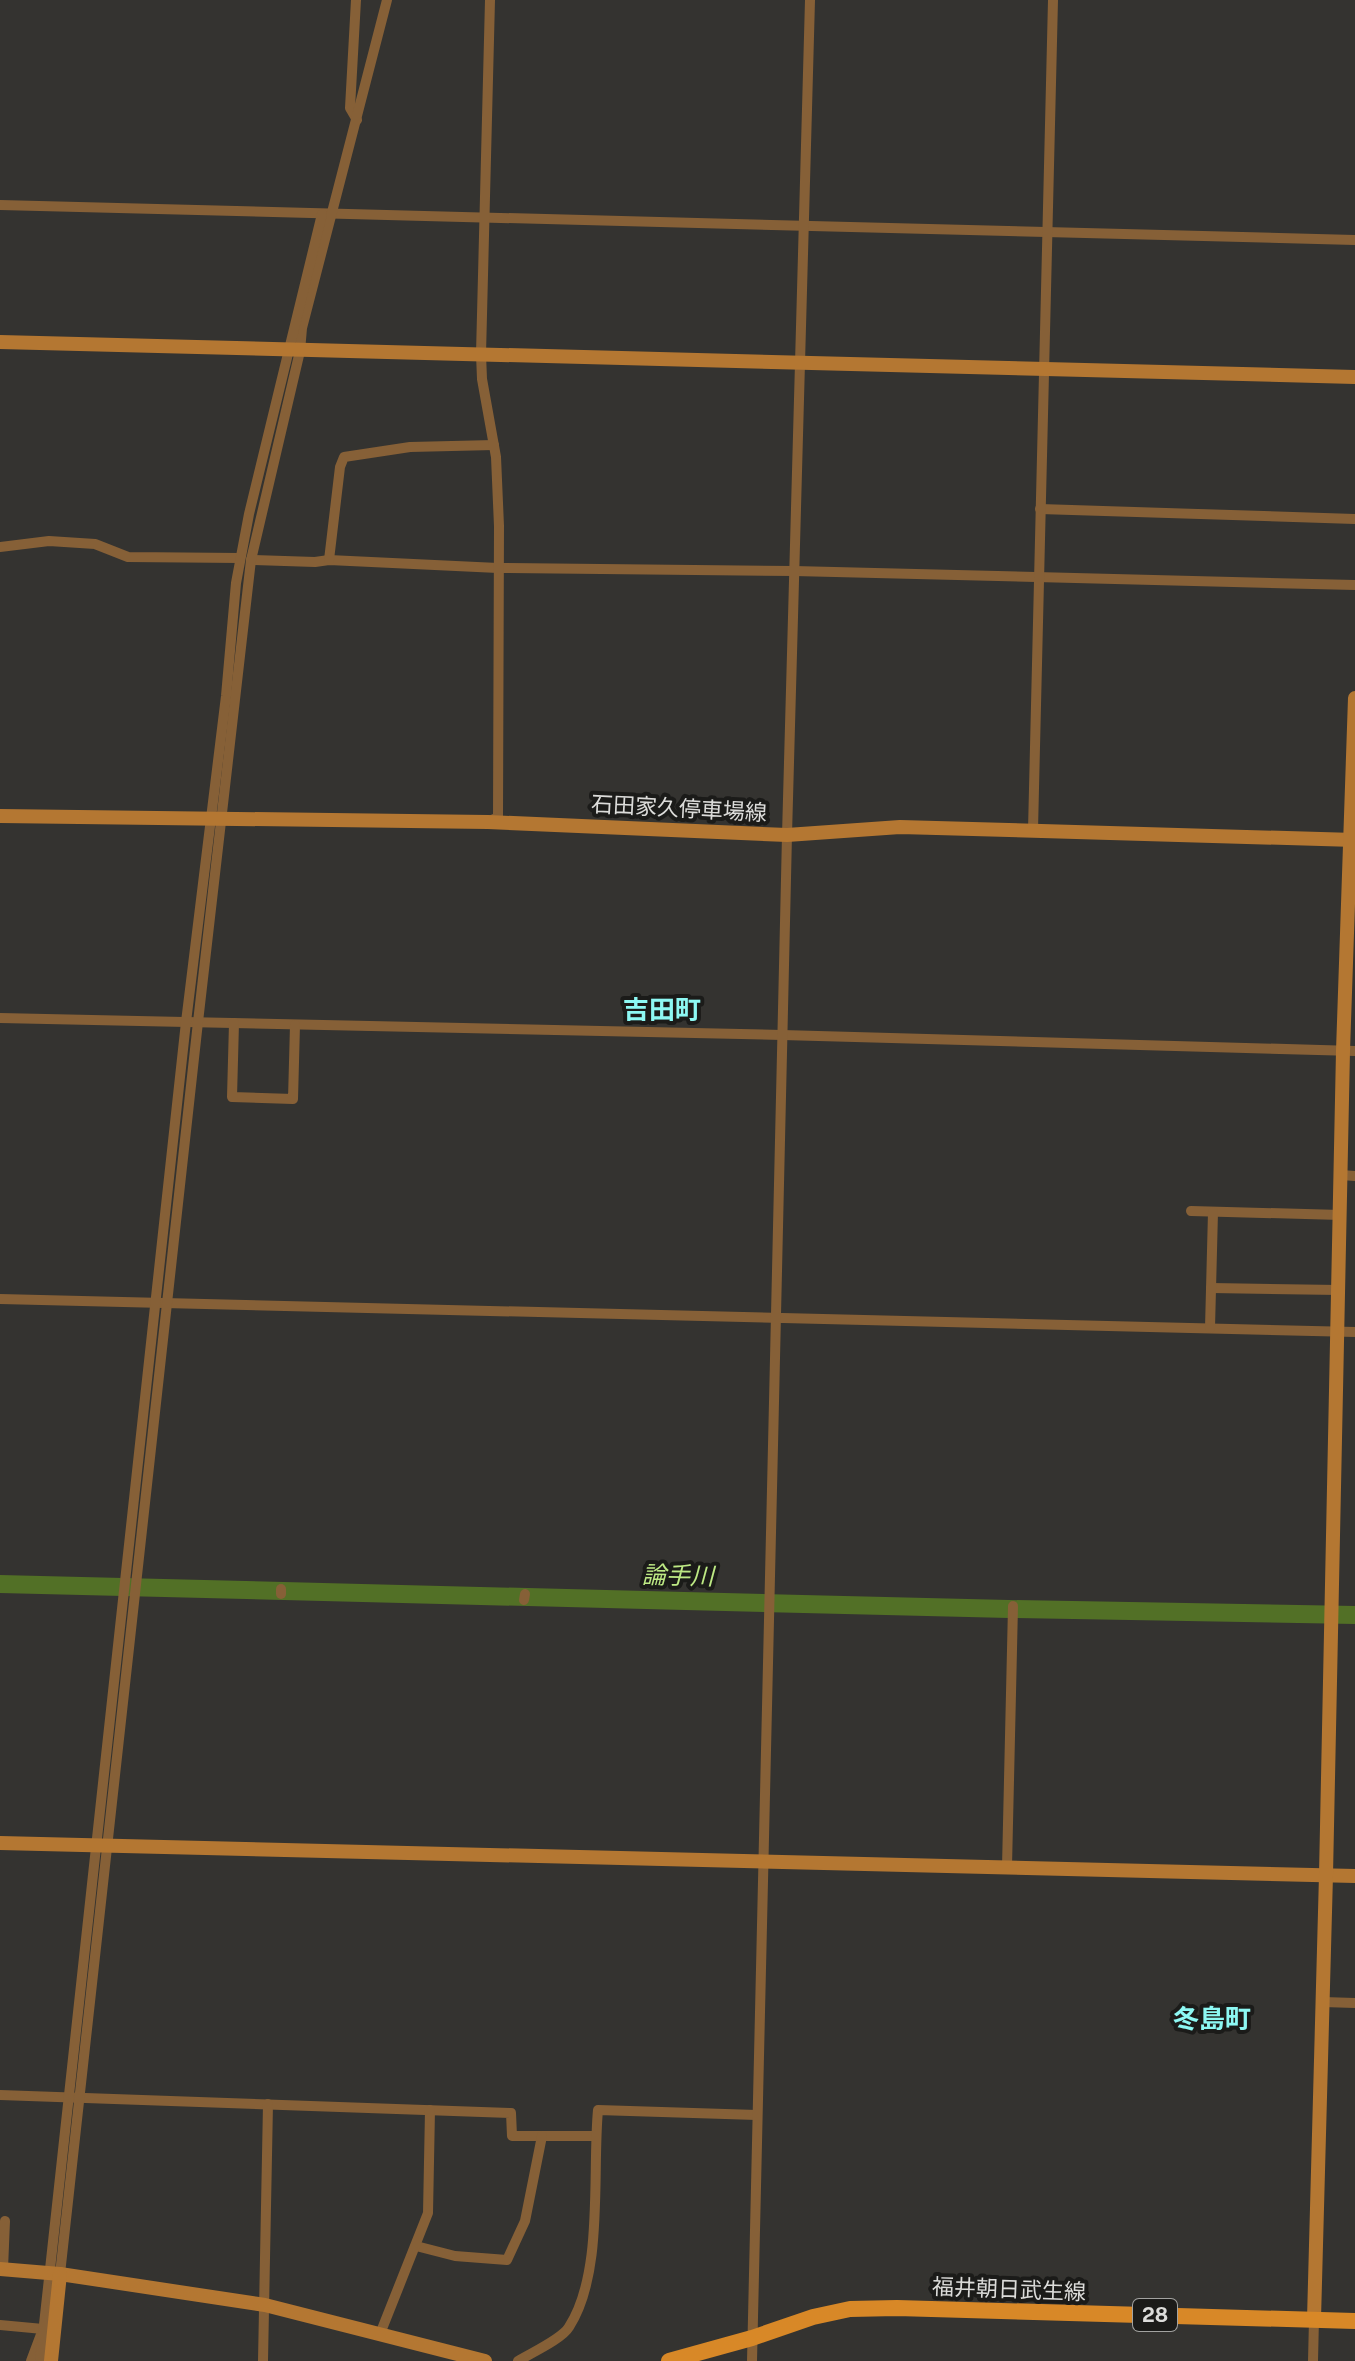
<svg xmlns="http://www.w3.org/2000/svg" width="1355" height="2361" viewBox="0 0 1355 2361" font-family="'Public Sans','Noto Sans JP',sans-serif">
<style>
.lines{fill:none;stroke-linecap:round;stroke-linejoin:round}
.river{stroke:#527026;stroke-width:18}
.street{stroke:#866037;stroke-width:10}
.secondary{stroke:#b47732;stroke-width:14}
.primary{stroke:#d88827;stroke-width:16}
.labels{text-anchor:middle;stroke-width:8;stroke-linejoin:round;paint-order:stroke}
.shield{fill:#1b1b19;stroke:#a2a2a0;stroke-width:2}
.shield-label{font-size:20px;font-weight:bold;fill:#dcdcda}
.street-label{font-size:22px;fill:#dcdcda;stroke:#1b1b19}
.water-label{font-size:24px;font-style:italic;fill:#bde984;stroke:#1b1b19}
.quarter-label{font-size:26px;font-weight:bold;fill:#8df8f3;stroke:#1b1b19}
</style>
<rect width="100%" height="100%" fill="#343330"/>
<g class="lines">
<!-- river -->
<polyline class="river" points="0,1584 1009,1609 1355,1615"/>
<!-- street -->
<g class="street">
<polyline points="356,0 350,108 357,120"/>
<polyline points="0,205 1355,240"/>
<polyline points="1040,509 1355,519"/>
<polyline points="0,547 49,541 95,544 128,557 240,558"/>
<polyline points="251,560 315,562 329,560 498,568 794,571 1355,585"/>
<polyline points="329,560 340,467 344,457 410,447 494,445"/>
<polyline points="488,822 498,817 499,526 496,457 482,379 481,354 490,0"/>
<polyline points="1033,830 1053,0"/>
<polyline points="0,1018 782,1035 1355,1051"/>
<polyline points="234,1023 232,1097 293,1099 295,1025"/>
<polyline points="1341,1175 1355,1176"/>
<polyline points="1191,1211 1341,1215"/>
<polyline points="1211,1288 1339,1290"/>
<polyline points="0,1299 1355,1332"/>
<polyline points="1210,1328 1213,1212"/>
<polyline points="281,1594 281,1589"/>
<polyline points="524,1600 525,1594"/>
<polyline points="1007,1867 1013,1606"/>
<polyline points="1323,2002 1355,2003"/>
<polyline points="0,2095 511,2113 512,2136 595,2136"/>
<polyline points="416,2246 455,2256 507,2260 525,2221 542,2136"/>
<polyline points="3,2269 5,2221"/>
<polyline points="60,2274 198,1022 251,560 300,351 302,328 387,0"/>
<polyline points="0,2325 43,2329 31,2361"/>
<polyline points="380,2334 428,2213 430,2110"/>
<polyline points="40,2361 186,1022 226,696 236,583 249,514 322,214"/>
<polyline points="263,2361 268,2104"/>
<path d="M518 2361C531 2353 562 2339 569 2327 604 2273 592 2173 598 2110L757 2115"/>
<polyline points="752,2361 787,835 810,0"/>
<polyline points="1313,2361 1314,2319"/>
</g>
<!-- secondary -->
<g class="secondary">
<polyline points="0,342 1355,377"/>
<polyline points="0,816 488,822 787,835 900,827 1355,840"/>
<polyline points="0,1843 1355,1876"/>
<polyline points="0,2269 60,2274 265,2305 485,2361"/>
<polyline points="1314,2319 1326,1875 1343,1051 1355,698"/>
<polyline points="51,2361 60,2274"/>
</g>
<!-- primary -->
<polyline class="primary" points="669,2361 752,2338 813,2317 850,2309 897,2308 1355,2321"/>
</g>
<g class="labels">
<!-- shield labels -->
<rect class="shield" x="1133" y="2299" width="44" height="32" rx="6"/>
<g class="shield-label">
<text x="1155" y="2322">28</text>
</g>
<!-- street labels -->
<g class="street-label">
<text transform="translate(679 808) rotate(3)" y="8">石田家久停車場線</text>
<text transform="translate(1009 2289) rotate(2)" y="8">福井朝日武生線</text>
</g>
<!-- water labels -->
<g class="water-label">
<text transform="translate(678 1576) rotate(1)" y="8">論手川</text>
</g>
<!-- quarter labels -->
<g class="quarter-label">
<text x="662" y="1019">吉田町</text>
<text x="1212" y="2028">冬島町</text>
</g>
</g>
</svg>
